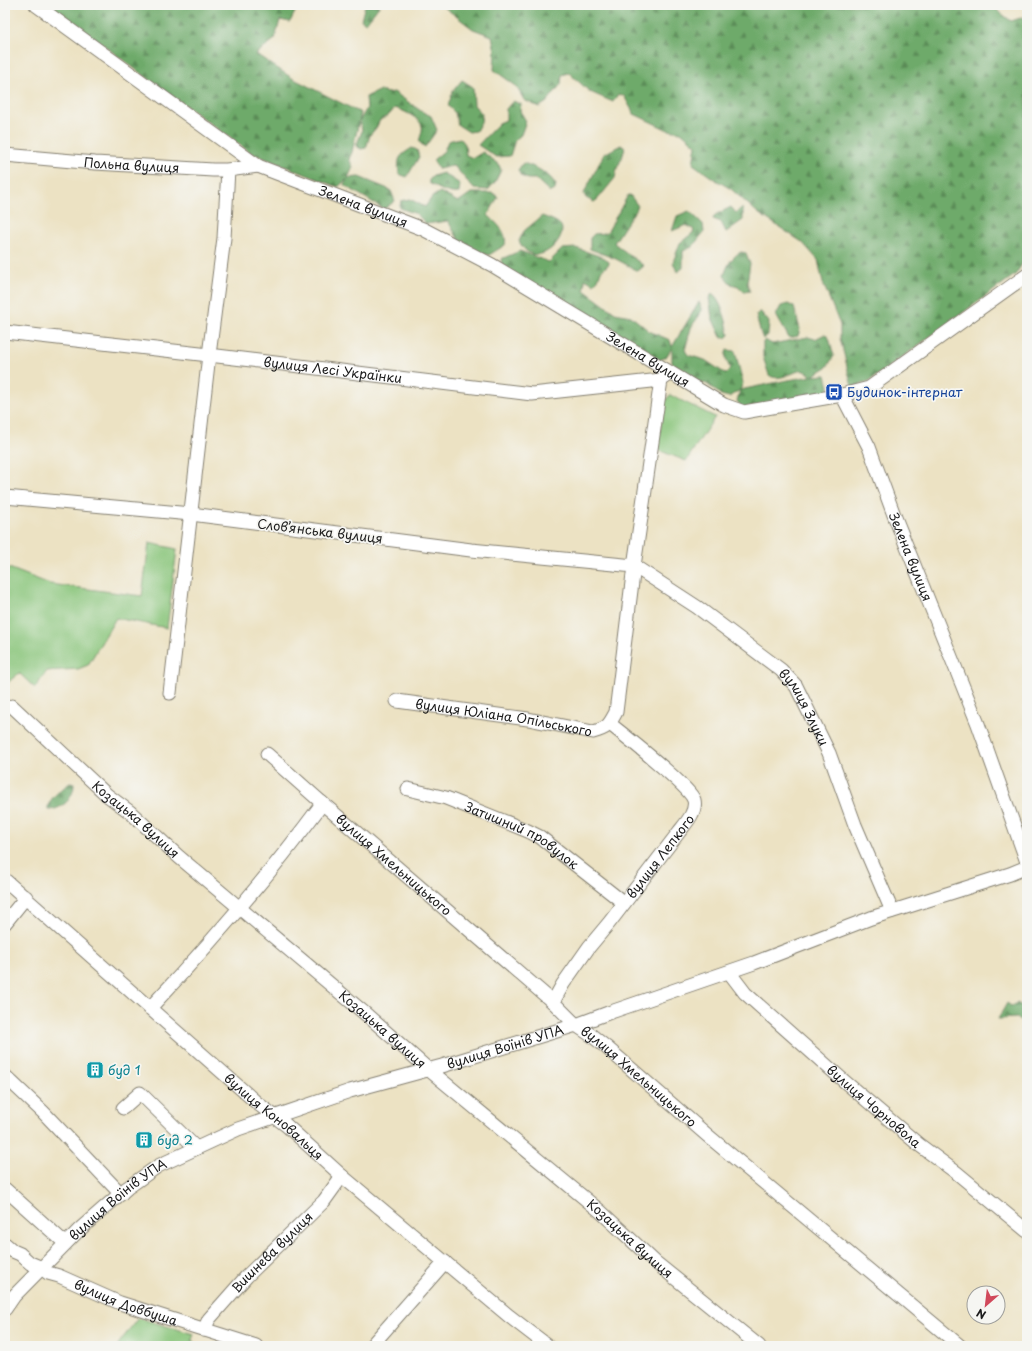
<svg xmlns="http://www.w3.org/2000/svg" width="1032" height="1351" viewBox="0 0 1032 1351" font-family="'Playpen Sans',sans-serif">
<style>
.forest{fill:url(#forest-firs);stroke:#456343}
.garden{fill:#89c57a;stroke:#52704b}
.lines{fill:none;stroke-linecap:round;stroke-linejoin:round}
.minor-casing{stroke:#847f70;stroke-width:15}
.minor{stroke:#fff;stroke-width:13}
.labels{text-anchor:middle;stroke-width:3.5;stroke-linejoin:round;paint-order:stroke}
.street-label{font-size:13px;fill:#1c1c1c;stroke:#f6f6f2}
.transit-label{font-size:13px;fill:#164399;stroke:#f6f6f2;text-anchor:start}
.culture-label{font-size:13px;fill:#0d838f;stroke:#f6f6f2;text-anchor:start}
</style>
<defs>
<pattern id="forest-firs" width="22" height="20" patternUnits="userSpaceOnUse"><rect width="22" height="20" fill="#6eaa6a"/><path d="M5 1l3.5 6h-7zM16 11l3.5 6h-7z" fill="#5a8a56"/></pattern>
</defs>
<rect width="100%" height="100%" fill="#f6f6f2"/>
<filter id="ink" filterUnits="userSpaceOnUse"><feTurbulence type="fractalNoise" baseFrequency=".025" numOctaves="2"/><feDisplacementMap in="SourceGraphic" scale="8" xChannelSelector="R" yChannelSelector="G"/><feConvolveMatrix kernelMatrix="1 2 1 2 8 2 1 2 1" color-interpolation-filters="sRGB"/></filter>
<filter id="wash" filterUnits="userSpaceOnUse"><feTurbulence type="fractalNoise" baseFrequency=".012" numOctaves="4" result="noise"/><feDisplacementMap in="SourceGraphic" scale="16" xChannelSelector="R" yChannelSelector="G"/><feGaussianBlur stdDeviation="0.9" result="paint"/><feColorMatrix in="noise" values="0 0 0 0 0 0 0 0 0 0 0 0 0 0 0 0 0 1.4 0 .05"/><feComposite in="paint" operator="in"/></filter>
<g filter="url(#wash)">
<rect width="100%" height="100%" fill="#ece2c3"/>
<!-- forest -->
<g class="forest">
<polygon points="50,5 296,5 297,8 290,22 280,20 275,39 256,54 292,78 361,113 352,152 349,159 353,167 348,178 359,177 386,188 391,191 395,201 384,209 344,185 347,179 338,187 251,153 151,81"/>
<polygon points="365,5 380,5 366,23 361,20"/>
<polygon points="439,5 997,5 997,10 1011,21 1027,16 1027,256 1016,274 868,382 852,387 840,338 840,325 823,283 818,260 802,242 758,213 731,189 714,179 693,164 696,145 681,132 668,130 634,114 624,96 618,94 613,102 590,92 569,73 562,75 561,84 547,102 539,107 524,100 516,86 494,70 495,51 492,36 473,29 444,7"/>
<polygon points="462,80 473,87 474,105 482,114 481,122 476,131 469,132 458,125 455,113 448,106 453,91"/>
<path d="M380 90 387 93 394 92 421 111 431 116 437 130 425 147 419 142C420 137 423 130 422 126 420 118 402 110 395 108L388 116 380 120 376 128 370 135 366 148 361 149 356 146 362 131 360 120 367 108 366 97Z"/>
<polygon points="513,101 521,104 520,111 526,121 521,135 515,140 510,156 496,157 478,145 499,123 506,120 506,109"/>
<polygon points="460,138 465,144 466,155 473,158 483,152 499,165 501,170 495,182 488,190 474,189 455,167 452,166 439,169 433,160 444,151 448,141"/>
<polygon points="621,145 625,148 622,158 617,168 615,178 598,199 594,202 586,198 584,194 585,191 604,154"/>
<path d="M412 148 417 150 419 157 407 177 399 174C397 158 399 156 412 148Z"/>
<path d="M523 163C536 167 549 173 556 185L555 190 550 192 536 179H528L521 176 518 170Z"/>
<path d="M443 173 460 184 459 193C450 195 437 188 429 183V180L433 176Z"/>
<path d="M440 192 458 202 471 193H493L498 197 488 215C496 223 508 232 505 245L489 255C460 249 462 245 448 221L426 224 417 214 400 208V206L401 201 410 199 425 207 432 197Z"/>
<polygon points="628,195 630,195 638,206 614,243 644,266 638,271 616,259 590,249 590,238 594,234 606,233 608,231"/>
<polygon points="731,207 736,213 740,209 743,209 743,220 726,232 721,222 713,219 715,215"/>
<polygon points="689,211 703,224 704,232 692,247 683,251 683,268 677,272 673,262 680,243 694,232 693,229 686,225 672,231 677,216"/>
<path d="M542 216C547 218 558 221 561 226 568 238 535 274 519 241L524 231Z"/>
<path d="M576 248 605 258 609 262V264L601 271 598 280 594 284 585 279 584 290 615 313 631 316 649 331 670 340 672 347 699 302C705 316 696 317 691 328 689 335 687 343 685 350L688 355 705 360 726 374 730 368C727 362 724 357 727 350L735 351 743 383 740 390 783 381 811 376 809 373 801 370C792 373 777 382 769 375L763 357V342L765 340 772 344 808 337 815 339 825 334 829 338 834 356 827 367 812 376 826 375 829 387 827 394 742 408 737 401 740 390 729 397 721 395 707 384 696 381 672 363V348L666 357 658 361 502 265 501 259 520 251 549 262 562 249Z"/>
<path d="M741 252 746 253 750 264 747 283 750 291 744 292 738 286 731 284 724 276C727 266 731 257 741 252Z"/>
<path d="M712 294C722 301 727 323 729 335L726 338 721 337 712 318 709 298Z"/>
<polygon points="788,304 794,307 800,329 798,336 789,338 776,315 781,306"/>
<polygon points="760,311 769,322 768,335 763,339 761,334 756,315"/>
<path d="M70 783 74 784C74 798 62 810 48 810 47 799 62 789 70 783Z"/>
<polygon points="1007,1003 1011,1006 1017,1003 1022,1006 1027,1005 1027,1014 1023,1021 1017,1018 998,1019"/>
</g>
<!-- garden -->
<g class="garden">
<polygon points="670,395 715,417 686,461 658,450 664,402"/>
<polygon points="149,543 177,549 167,628 116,618 88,665 78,669 47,671 35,688 19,673 5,685 5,570 9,568 50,584 142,596"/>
<polygon points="138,1318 194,1334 192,1340 197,1345 117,1346"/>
</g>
</g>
<g filter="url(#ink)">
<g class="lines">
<defs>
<g id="minor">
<path id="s1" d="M36 5 258 166 423 229 492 265 724 405 744 412 842 395 869 388 1027 275"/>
<path id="s2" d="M5 155 95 163 213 170H228L258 166"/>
<path id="s3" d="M5 332 209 355 532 394 661 380 670 374"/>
<path id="s4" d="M842 395 869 447 894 515 978 724 1027 862"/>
<path id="s5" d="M5 497 191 514 471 550 634 566 697 607 781 670 796 686 829 753 855 825 892 911"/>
<polyline points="170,693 209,355 224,238 228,170"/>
<path id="s6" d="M397 701 528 719 593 732C608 728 609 725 616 712L634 566 661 380"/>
<path id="s7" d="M12 706 107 795 130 812 179 857 368 1016 428 1069 600 1211 655 1262 759 1346"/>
<path id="s8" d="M408 789 446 798 528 831 540 837 624 903"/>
<path id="s9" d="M321 802 553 1002 576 1025 591 1035 606 1047 707 1135 960 1346"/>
<path id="s10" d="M5 880 257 1103 286 1125 342 1176 509 1316 548 1346"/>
<polyline points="5,923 26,897"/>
<path id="s11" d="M729 972 745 993 844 1081 918 1144 957 1173 1027 1231"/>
<path id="s12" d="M553 1002 563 984 589 947 609 923 679 832C685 824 697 812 694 800 690 787 624 735 610 724"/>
<path d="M150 1008C209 945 267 878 319 808L321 802 267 754"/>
<polyline points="5,1076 43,1112 121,1194"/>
<polyline points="123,1108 140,1093 196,1148"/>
<polyline points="5,1189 65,1243"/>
<path id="s13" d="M5 1244 13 1251 20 1254 30 1263 42 1268 48 1273 59 1276 120 1303 256 1346"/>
<path id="s14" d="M5 1309 14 1296 79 1230 127 1188 158 1166 238 1129 350 1091 442 1066 576 1025 608 1013 754 963 871 918 1010 874 1027 867"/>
<path id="s15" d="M204 1330 209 1319 247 1276 324 1201 342 1176"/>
<polyline points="371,1346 445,1262"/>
</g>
</defs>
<!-- minor casing -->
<use href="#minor" class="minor-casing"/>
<!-- minor -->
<use href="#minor" class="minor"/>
</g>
</g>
<!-- icons -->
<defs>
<symbol id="bus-square" viewBox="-11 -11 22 22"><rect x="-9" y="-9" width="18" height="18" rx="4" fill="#1a4fb4" stroke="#f6f6f2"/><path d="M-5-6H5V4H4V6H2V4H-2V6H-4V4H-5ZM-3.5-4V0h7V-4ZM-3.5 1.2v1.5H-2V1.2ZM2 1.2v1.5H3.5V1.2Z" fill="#fff"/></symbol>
<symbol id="building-square" viewBox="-11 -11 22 22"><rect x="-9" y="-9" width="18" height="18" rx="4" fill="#0f9aa8" stroke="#f6f6f2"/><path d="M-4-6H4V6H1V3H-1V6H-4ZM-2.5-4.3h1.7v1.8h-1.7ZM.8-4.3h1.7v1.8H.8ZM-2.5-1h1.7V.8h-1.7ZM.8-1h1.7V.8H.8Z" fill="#fff"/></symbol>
</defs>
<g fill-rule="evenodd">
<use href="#bus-square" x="824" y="382" width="20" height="20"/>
<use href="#building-square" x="85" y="1060" width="20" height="20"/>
<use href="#building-square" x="134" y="1130" width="20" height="20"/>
</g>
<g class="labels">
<!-- street labels -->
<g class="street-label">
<text dy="5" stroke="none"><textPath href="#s2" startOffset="127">Польна вулиця</textPath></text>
<text dy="5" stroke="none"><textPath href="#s1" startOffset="387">Зелена вулиця</textPath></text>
<text dy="5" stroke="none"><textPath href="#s1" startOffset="711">Зелена вулиця</textPath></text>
<text dy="5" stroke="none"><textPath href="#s3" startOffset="330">вулиця Лесі Українки</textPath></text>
<text transform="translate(320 531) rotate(7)" y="5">Словʼянська вулиця</text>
<text dy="5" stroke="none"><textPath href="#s4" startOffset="176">Зелена вулиця</textPath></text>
<text dy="5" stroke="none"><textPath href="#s5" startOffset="857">вулиця Злуки</textPath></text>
<text dy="5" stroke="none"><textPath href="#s6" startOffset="108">вулиця Юліана Опільського</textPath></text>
<text dy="5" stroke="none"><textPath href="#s7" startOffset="168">Козацька вулиця</textPath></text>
<text dy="5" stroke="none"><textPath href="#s8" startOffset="124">Затишний провулок</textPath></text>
<text dy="5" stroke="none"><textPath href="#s12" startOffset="181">вулиця Лепкого</textPath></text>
<text dy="5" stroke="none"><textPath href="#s9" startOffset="96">вулиця Хмельницького</textPath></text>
<text dy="5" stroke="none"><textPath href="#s7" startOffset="492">Козацька вулиця</textPath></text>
<text dy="5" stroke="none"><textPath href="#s14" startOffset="578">вулиця Воїнів УПА</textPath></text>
<text dy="5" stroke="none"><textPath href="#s9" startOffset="420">вулиця Хмельницького</textPath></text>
<text dy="5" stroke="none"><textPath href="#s11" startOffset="198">вулиця Чорновола</textPath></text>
<text dy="5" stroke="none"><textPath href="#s10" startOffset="358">вулиця Коновальця</textPath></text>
<text dy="5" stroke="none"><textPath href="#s14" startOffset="158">вулиця Воїнів УПА</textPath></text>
<text dy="5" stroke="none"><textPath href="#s7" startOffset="816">Козацька вулиця</textPath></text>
<text dy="5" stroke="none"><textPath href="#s15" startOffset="104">Вишнева вулиця</textPath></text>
<text dy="5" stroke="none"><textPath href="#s13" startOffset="136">вулиця Довбуша</textPath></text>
</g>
<!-- transit labels -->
<g class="transit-label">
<text x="847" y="397">Будинок-інтернат</text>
</g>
<!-- culture labels -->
<g class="culture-label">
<text x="108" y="1075">буд 1</text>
<text x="157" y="1145">буд 2</text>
</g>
</g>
<!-- margin -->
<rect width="1032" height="1351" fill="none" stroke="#f6f6f2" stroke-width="20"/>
<!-- north arrow -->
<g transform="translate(986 1305) rotate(208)"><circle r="19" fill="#f6f6f2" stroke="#9f9f9c"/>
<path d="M0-3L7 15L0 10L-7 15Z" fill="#d1495b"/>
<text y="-6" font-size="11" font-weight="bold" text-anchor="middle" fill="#1c1c1c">N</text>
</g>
</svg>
